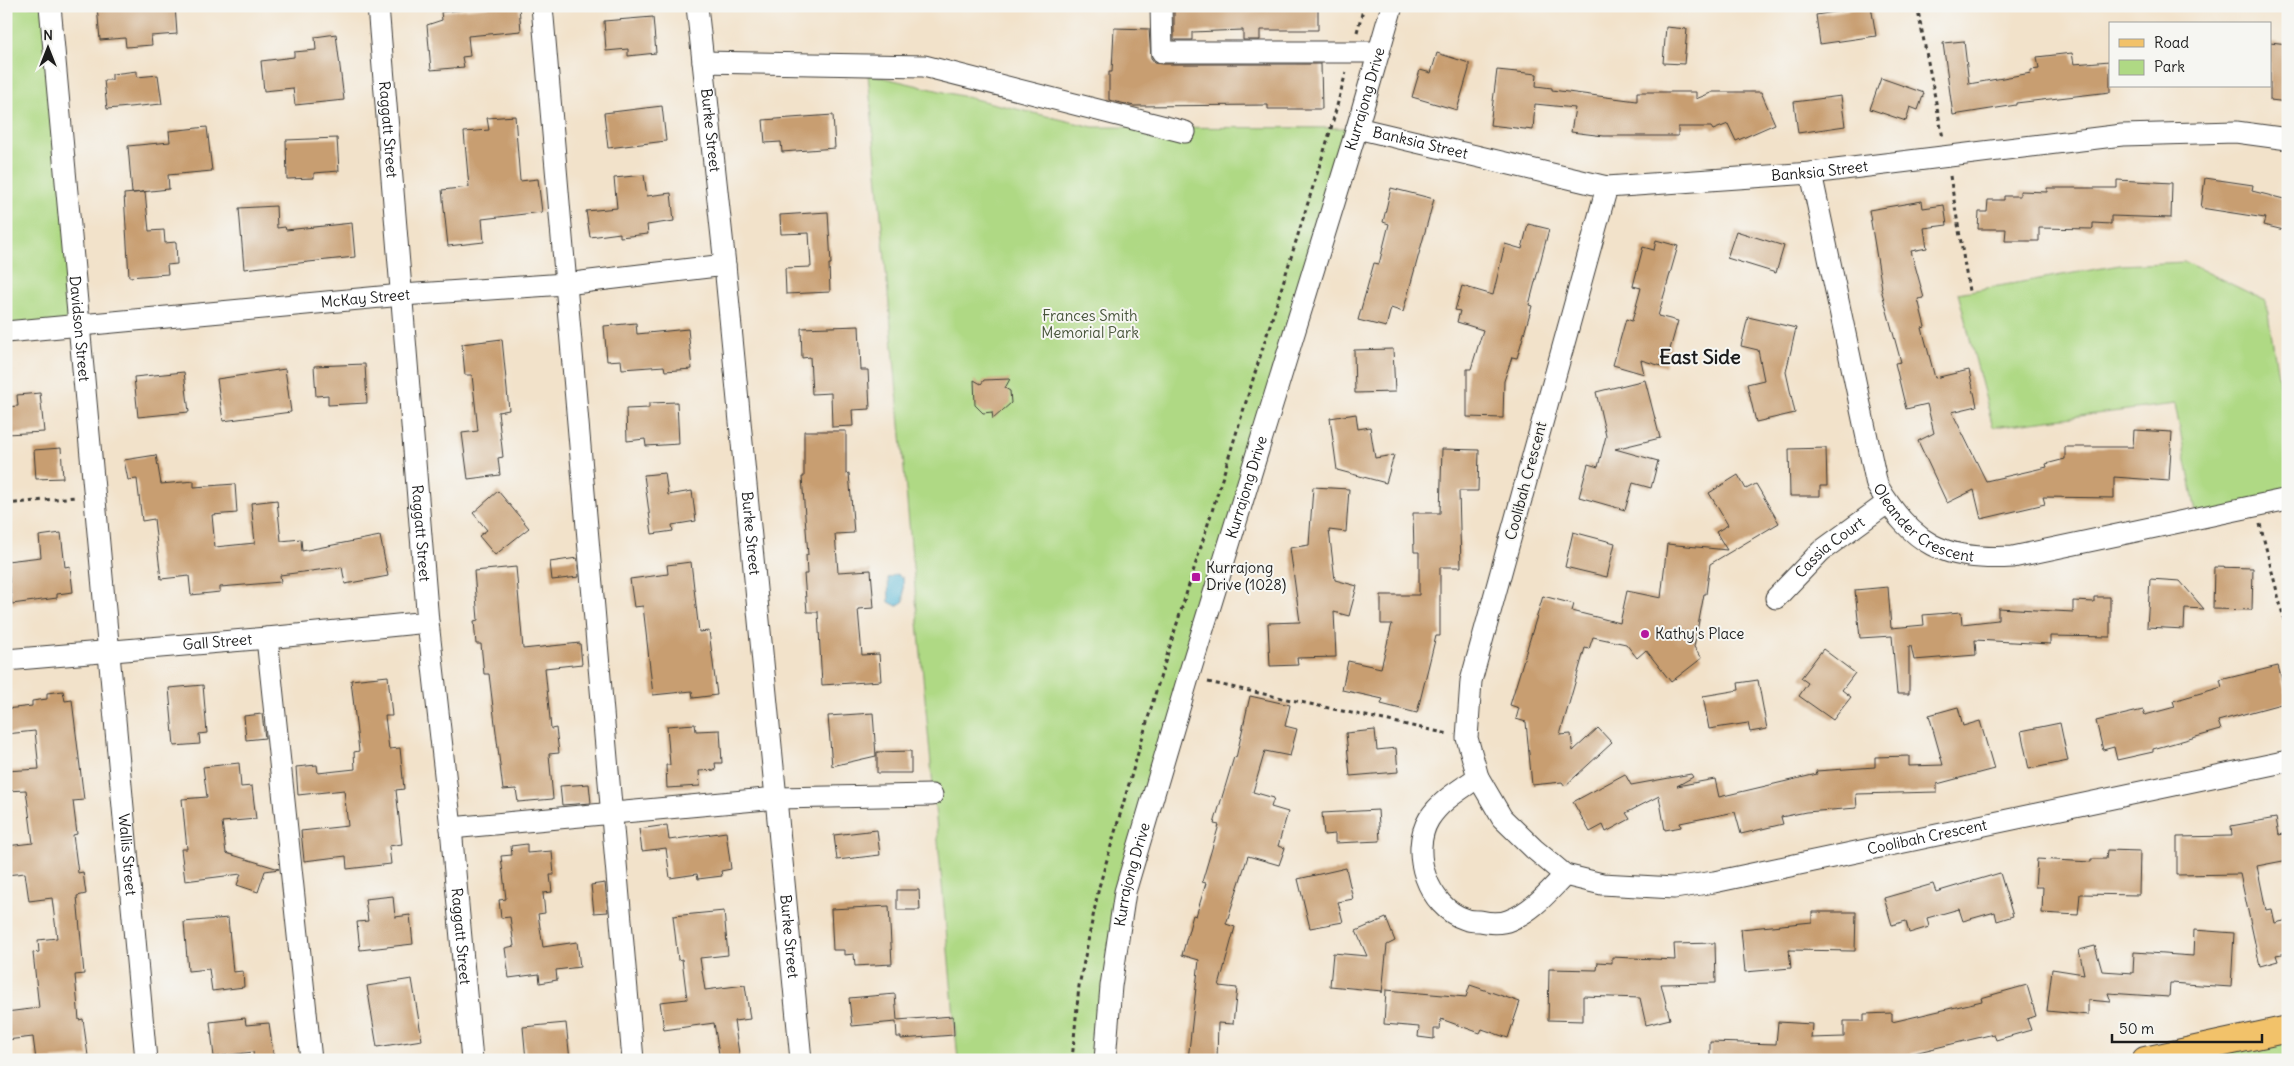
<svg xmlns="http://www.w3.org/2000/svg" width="2294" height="1066" viewBox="0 0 2294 1066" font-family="Delius,sans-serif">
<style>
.green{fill:#afd984;stroke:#667a50}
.water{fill:#58b8d7;stroke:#3a6a7a}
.building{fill:#c89e71}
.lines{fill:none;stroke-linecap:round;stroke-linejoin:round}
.minor-casing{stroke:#3c3a36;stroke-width:23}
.major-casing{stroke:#3c3a36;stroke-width:28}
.path{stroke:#3c3a36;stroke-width:3;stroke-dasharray:4 4;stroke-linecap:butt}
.minor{stroke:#fff;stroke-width:21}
.major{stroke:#f2c26a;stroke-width:26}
.poi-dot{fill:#b5179e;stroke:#f6f6f2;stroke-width:2}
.labels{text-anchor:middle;stroke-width:4;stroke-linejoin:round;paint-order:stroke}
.street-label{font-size:15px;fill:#1c1c1c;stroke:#f6f6f2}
.park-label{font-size:15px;fill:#48553b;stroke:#f6f6f2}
.poi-label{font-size:15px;fill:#1c1c1c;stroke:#f6f6f2;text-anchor:start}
.district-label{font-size:20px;font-weight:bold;fill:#1c1c1c;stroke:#f6f6f2}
</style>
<rect width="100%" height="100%" fill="#f6f6f2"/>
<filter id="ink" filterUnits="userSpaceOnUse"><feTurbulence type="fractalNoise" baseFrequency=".02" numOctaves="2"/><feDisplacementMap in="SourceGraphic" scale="10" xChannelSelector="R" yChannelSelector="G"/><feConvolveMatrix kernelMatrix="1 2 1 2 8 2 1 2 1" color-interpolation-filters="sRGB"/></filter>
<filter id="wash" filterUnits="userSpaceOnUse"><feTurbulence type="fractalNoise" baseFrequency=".0096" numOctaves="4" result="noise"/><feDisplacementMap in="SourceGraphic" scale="20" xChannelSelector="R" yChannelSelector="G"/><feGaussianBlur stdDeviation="1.12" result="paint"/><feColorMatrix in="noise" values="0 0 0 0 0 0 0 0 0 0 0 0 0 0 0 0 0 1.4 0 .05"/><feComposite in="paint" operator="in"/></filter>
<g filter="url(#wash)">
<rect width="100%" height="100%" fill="#f2e2ca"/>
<!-- green -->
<g class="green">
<polygon points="6,6 50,6 80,323 6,332"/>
<polygon points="868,74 1093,127 1357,128 1125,892 1105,1060 958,1060"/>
<polygon points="2186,262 2266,301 2288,439 2288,499 2197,518 2175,404 1993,427 1958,293 2120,265"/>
<polygon points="2288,1029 2288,1060 2145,1060"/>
</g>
<!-- water -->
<polygon class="water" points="896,574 903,578 904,601 897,606 889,602 888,578"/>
<g id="blocks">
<!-- building -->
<g class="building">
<polygon points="97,6 175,6 177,34 151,36 152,45 126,47 125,38 100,40"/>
<polygon points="496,6 519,6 521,31 468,36 470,56 462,57 464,67 431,70 427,25 442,20 441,12"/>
<polygon points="1174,6 1318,6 1318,30 1260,30 1260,40 1243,40 1243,30 1192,32 1192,40 1174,40"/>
<polygon points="1871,6 1876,36 1820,44 1816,15"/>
<polygon points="653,17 656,53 628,56 628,49 606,51 604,21"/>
<polygon points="1666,27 1687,29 1684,64 1663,63"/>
<polygon points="1114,28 1149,29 1151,58 1155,63 1162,64 1321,64 1322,109 1268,109 1268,105 1134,106 1109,100 1109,72 1112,72"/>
<polygon points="336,34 344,100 295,105 293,88 264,91 261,61 294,57 294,52 316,50 315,37"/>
<polygon points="1964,41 1969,84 2031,73 2031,70 2039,69 2037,57 2072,53 2074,64 2110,61 2110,92 2016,103 2016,105 1953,115 1943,43"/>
<polygon points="2270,42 2288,44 2288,102 2270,100"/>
<polygon points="1437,53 1469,63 1469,69 1457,110 1412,97 1420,70 1431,73"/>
<polygon points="1497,70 1537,74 1536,86 1552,88 1552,90 1637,101 1637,92 1696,92 1696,99 1713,92 1761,92 1775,124 1736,141 1728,124 1713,130 1711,127 1678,127 1678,136 1604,136 1571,132 1575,108 1535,104 1533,130 1490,125"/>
<polygon points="137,71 137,77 158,75 162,104 107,109 104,80 112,80 112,74"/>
<polygon points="1881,78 1924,93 1918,110 1910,107 1906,121 1870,109"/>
<polygon points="1841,96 1845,126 1798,133 1794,102"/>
<polygon points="662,106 666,141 608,148 604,113"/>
<polygon points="833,115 835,148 782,152 781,142 765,143 763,120"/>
<polygon points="515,116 520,181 538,179 542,212 482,219 484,242 448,246 442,190 469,187 464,132 489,130 487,118"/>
<polygon points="207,127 212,171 168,175 169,189 132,193 128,146 170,142 169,131"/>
<polygon points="337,138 339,171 314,173 314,178 287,179 286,140"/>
<polygon points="644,175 647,196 671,193 674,221 647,225 648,234 620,237 620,233 590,237 586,211 617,208 614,178"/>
<polygon points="2205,178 2253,185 2252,191 2288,200 2288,231 2263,225 2265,218 2201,208"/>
<polygon points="2117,180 2172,183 2171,218 2111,216 2111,224 2093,223 2093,229 2039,228 2039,241 2005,241 2006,229 1978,229 1979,212 1987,212 1988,200 2004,200 2004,196 2020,196 2020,191 2047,192 2047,188 2117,188"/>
<polygon points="1391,188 1434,199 1403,312 1391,308 1386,327 1358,320 1374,263 1379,264 1389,224 1383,222"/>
<polygon points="145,192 149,231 164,230 165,243 176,242 177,264 167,265 168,274 129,277 124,194"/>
<polygon points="1922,201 1923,208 1944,205 1947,225 1924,228 1927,248 1911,251 1924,298 1918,299 1925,327 1922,328 1935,378 1969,370 1977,406 1952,412 1986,481 2047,467 2046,464 2065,459 2065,447 2133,447 2134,430 2172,432 2169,481 2114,477 2114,498 2043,497 2045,504 1981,519 1974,490 1947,503 1918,441 1934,433 1927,404 1906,409 1895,363 1901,362 1881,289 1882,288 1869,210"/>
<polygon points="276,206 277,228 285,227 286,230 352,223 355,257 244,269 239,208"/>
<polygon points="828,212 831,264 829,264 830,292 786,294 785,268 811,267 809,233 781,234 780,215"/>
<polygon points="1528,224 1549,229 1529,305 1532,306 1517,358 1512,357 1504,381 1503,418 1467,417 1467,369 1471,369 1483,330 1457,322 1460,311 1455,310 1462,286 1493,295 1505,244 1522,249"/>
<polygon points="1736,231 1784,246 1776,273 1727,258"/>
<polygon points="1656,240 1678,246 1658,316 1678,321 1665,367 1641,360 1644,374 1613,365 1626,319 1632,321 1641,288 1633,286 1643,247 1654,250"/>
<polygon points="1748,317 1796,328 1786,372 1795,413 1756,422 1747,384 1764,380 1758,350 1741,346"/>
<polygon points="636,323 637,334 688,329 692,369 665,371 664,366 622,369 621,360 607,361 604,326"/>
<polygon points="859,326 861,370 868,370 870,409 852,410 853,426 832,427 831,393 812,394 810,357 802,358 801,328"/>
<polygon points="502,339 509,410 498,412 503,457 498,458 500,475 468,479 462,433 478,431 472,375 465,375 462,344"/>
<polygon points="1393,349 1395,392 1355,393 1354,350"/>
<polygon points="365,364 367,403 328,405 328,395 316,396 314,366"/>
<polygon points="285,369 291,412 223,421 217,379"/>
<polygon points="184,372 189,412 138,417 134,377"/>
<polygon points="1010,379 1005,388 1010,391 1011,403 993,419 992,412 983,413 975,405 974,380 981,384 984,380"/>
<polygon points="1645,380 1660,438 1615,449 1658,461 1651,488 1633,483 1625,510 1579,497 1588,464 1598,467 1606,436 1596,392"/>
<polygon points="40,393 44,432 6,434 6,407 18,406 17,395"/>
<polygon points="677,402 679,444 646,446 645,439 627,441 626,409 649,408 649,403"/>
<polygon points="1356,414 1358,429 1370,427 1375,458 1394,455 1386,483 1337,470 1330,418"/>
<polygon points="804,431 846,431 846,474 849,473 854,533 835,534 838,572 871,570 874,608 858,609 862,655 879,654 881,681 822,685 818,612 807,612 804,574 807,574 806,555 808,555 802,477 804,477"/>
<polygon points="61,448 63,478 36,479 34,450"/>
<polygon points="1826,448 1827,486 1820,486 1820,496 1790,496 1789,449"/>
<polygon points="1442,449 1479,450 1478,491 1459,491 1461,567 1440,567 1440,636 1436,636 1417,713 1381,704 1383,699 1342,690 1348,661 1381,668 1392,624 1381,624 1381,595 1419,595 1419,552 1414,552 1413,513 1440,513"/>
<polygon points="156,455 161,484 194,481 194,487 235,484 237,513 212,515 215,547 255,543 251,503 277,500 281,541 301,539 302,551 380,536 388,576 345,584 342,567 280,575 281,582 220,587 220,592 191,595 189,576 161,579 154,519 142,521 137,479 128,480 124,460"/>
<polygon points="665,473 668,495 692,491 696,521 672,525 673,531 652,534 644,475"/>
<polygon points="1738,475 1746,489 1756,484 1779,523 1710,564 1706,594 1704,594 1694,647 1702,658 1671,682 1646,650 1637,658 1626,644 1593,637 1589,649 1585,648 1560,735 1571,734 1573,751 1598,728 1612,743 1565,786 1562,782 1532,785 1526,722 1516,719 1519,708 1510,705 1543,596 1574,604 1572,611 1620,623 1627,591 1661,598 1667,544 1727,550 1716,532 1728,525 1709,493"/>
<polygon points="1313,487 1349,489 1346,532 1329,530 1335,580 1357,586 1349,616 1334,612 1336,657 1297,658 1298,665 1270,666 1268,623 1300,622 1290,548 1309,545"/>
<polygon points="498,491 529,528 495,555 479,536 487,530 473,513"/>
<polygon points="1573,532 1615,543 1607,577 1565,567"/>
<polygon points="61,533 65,567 70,566 73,592 57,594 57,598 12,604 7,561 41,557 39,536"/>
<polygon points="577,558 579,577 552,580 550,562"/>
<polygon points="691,562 699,632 709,631 717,695 693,698 692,691 653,695 643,606 634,607 630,579 668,574 667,565"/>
<polygon points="516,567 523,649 580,643 582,664 545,668 551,729 556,728 559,753 549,754 553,799 518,802 516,789 503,790 489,674 484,674 481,644 476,644 474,621 478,620 474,571"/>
<polygon points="2214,567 2253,568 2252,610 2213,609"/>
<polygon points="2150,579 2180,581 2204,609 2185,608 2184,629 2147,627"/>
<polygon points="1888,587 1891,628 1924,625 1923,615 1961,612 1962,624 1998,620 1998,608 2073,612 2073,601 2094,602 2094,597 2110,597 2110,637 2050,636 2050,644 1975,640 1976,655 1914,660 1911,646 1909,647 1909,694 1897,694 1892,636 1860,638 1855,590"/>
<polygon points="1823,649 1855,673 1842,690 1851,697 1833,720 1799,696 1808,683 1801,678"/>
<polygon points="2278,666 2288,702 2218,721 2221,730 2153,749 2153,752 2117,760 2114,747 2103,750 2096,721 2143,710 2145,715 2175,707 2173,701 2222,687 2220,680"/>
<polygon points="388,676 392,716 385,716 389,749 400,748 404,789 396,790 402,844 389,846 391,864 347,869 346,856 304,861 301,831 348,826 344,790 298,795 296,767 317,765 318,773 355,769 354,752 359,751 351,680"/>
<polygon points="1758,680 1767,729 1750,732 1748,723 1709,729 1703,696 1739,690 1738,683"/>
<polygon points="203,685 207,733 199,734 200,744 174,746 169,688"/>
<polygon points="63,691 65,701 72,700 84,800 73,801 77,834 73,835 78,873 83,872 86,894 77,896 84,974 75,975 79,1020 83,1019 88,1056 36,1060 33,1037 6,1040 6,1012 39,1008 33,953 39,952 38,940 57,938 52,898 29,901 25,873 6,875 6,846 33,843 26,790 6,791 6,771 39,769 35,731 6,734 6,709 32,706 32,701 47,699 47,693"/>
<polygon points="1250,696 1290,705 1285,726 1297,729 1290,756 1265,751 1253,792 1274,798 1271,807 1288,812 1278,846 1285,848 1279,865 1248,856 1226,924 1235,927 1219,986 1237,988 1233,1024 1218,1023 1217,1060 1188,1060 1199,960 1182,955 1193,915 1196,916 1206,883 1202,882 1219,825 1214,824 1234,757 1236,758"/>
<polygon points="1958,707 1963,726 1980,721 1994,769 1937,784 1937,792 1856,794 1857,808 1806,812 1781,817 1783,824 1741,834 1735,812 1680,823 1681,827 1665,830 1659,796 1626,813 1630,819 1606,832 1603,825 1590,832 1573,802 1625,774 1631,785 1691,774 1693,777 1677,786 1715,779 1719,797 1817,774 1816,771 1875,767 1875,757 1909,756 1909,766 1943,765 1929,715"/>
<polygon points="873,713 876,756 832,766 828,716"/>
<polygon points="262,714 265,738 246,740 244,716"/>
<polygon points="2060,723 2068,761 2029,769 2021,731"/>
<polygon points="695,724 696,731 720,730 722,763 715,763 716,770 699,771 700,786 667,788 666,765 670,765 667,726"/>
<polygon points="1375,730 1377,750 1396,748 1398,772 1350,776 1346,733"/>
<polygon points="911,751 911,773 877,773 877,752"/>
<polygon points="239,763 241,787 252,786 256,819 222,822 226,853 279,869 265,871 258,892 237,885 241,874 185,881 181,849 187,849 182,799 207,797 203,767"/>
<polygon points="589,784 591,803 562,805 560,786"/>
<polygon points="1378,810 1380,841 1335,843 1335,834 1324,835 1322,813"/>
<polygon points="2276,818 2279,835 2288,833 2288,860 2257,866 2266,910 2272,909 2275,923 2288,920 2288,953 2276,955 2278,961 2260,966 2240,874 2177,875 2177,837 2232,836 2231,826"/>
<polygon points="667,825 669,840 726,832 731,869 721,871 722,876 698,879 697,874 670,878 666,848 642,851 639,829"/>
<polygon points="877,830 880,855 837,860 834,835"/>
<polygon points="527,844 527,853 552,851 554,875 550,875 552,892 543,893 545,913 538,914 543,947 577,942 580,967 556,970 557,980 540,983 539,974 509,978 505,948 514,946 510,917 501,918 499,900 506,899 501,856 512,855 511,846"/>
<polygon points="2107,850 2140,851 2139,895 2080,894 2078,915 2042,913 2043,887 2035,887 2037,859 2091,862 2091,859 2106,859"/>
<polygon points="1346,868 1353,899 1338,902 1343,922 1310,928 1298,879"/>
<polygon points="2000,873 2013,916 1997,921 1995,912 1963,921 1959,909 1927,918 1929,927 1909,933 1906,921 1892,925 1884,898 1933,884 1936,892"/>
<polygon points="605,883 608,912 594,913 591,885"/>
<polygon points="897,890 919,890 920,910 897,910"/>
<polygon points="393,896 395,917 410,915 413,944 360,950 357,922 368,921 365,899"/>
<polygon points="889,906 892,964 855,966 854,954 844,955 844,950 833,950 831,909"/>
<polygon points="724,911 728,955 700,958 705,990 745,985 750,1019 734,1021 740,1060 720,1060 714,1023 664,1030 660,1002 687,999 682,959 678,960 673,916"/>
<polygon points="1812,912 1856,912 1855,951 1789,950 1791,968 1745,972 1741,929 1812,922"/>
<polygon points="228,918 233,972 243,971 244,987 212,991 209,969 188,971 184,922"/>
<polygon points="1386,918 1395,941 1387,945 1382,993 1382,991 1330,986 1333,953 1367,956 1356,931"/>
<polygon points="2194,930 2234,933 2231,987 2170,983 2169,997 2108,993 2111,1002 2088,1000 2088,1015 2047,1011 2052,969 2084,974 2079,950 2095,946 2102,971 2133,973 2134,952 2193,956"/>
<polygon points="1715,943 1716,983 1661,984 1670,1019 1646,1025 1640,998 1583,996 1583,1021 1548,1020 1549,969 1597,970 1598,962 1612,963 1612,957 1675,960 1674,944"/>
<polygon points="412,979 422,1040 377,1047 367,986"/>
<polygon points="1470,985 1520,1002 1508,1038 1482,1029 1480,1033 1441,1019 1440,1029 1434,1029 1434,1039 1418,1037 1419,1027 1384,1024 1386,990 1466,997"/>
<polygon points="2027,985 2036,1016 2027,1019 2031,1030 1996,1040 1994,1034 1893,1058 1893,1060 1710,1060 1710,1042 1776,1044 1778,1022 1812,1024 1811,1038 1844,1037 1844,1021 1864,1021 1864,1014 1892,1013 1892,1022 1982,1001 1981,998"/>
<polygon points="895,994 897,1020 953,1016 954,1035 901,1039 901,1037 897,1037 896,1022 852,1026 849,998"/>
<polygon points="245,1018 246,1025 269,1023 274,1060 254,1060 253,1052 214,1057 210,1022"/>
<polygon points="566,1023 570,1060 526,1060 523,1027"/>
</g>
</g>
</g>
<g filter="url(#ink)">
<use href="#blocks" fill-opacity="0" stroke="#3c3a36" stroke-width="1"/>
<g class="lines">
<defs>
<g id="minor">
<path id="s1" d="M50 6 146 1060"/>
<path id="s2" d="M378 6 428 622 451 828 472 1060"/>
<polyline points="542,6 633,1060"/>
<path id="s3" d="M697 6 725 265 801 1060"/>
<polyline points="1161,6 1162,52 1379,52"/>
<polyline points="703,62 924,66 1185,132"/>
<path id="s4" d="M1357 128 1607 187 1811 173 2122 135 2236 132 2288 139"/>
<path id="s5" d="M1811 173 1877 485C1912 545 1944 561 2013 557L2288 499"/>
<path id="s6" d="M1607 187 1471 681 1467 738 1478 777 1502 818 1534 849 1565 875 1602 884 1674 888 1714 882 2288 761"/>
<path id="s7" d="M6 332 402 295 565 284 725 265"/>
<path id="s8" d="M1776 598 1821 551 1887 503"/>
<polyline points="267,638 311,1060"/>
<path id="s9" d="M6 660 267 638 428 622"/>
<path d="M1478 777C1460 790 1441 800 1429 819 1409 852 1428 907 1465 919 1469 921 1475 921 1480 921 1489 923 1501 924 1510 920 1533 911 1548 892 1565 875"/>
<polyline points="451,828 777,798 932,795"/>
<path id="s10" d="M1105 1060 1111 986 1125 892 1188 678 1357 128 1392 6"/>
</g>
<polyline id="major" points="2145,1060 2288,1029"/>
</defs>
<!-- minor casing -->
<use href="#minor" class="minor-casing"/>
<!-- major casing -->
<use href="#major" class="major-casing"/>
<!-- path -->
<g class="path">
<polyline points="1917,6 1943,138"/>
<polyline points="1357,32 1364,6"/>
<polyline points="1950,176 1969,291"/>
<polyline points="6,504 75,497"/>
<polyline points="2260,524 2288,635"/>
<polyline points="1208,682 1449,734"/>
<polyline points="1072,1060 1079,986 1099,887 1156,691 1330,132 1346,72"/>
</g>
<!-- minor -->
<use href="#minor" class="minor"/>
<!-- major -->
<use href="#major" class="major"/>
</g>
</g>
<!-- markers -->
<g class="poi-dot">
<rect x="1191" y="572" width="10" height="10" rx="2.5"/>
<circle cx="1645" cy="634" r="5"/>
</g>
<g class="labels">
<!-- street labels -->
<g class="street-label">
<text dy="5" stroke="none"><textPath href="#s10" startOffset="998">Kurrajong Drive</textPath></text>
<text dy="5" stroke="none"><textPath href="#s2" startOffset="124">Raggatt Street</textPath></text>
<text dy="5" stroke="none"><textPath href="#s3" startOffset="125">Burke Street</textPath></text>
<text dy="5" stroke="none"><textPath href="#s4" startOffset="65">Banksia Street</textPath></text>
<text dy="5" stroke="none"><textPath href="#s4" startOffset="470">Banksia Street</textPath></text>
<text dy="5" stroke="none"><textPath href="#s7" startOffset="361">McKay Street</textPath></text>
<text dy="5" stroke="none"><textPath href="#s1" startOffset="324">Davidson Street</textPath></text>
<text transform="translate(1526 481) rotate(-75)" y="5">Coolibah Crescent</text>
<text dy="5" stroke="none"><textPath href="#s10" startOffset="592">Kurrajong Drive</textPath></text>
<text dy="5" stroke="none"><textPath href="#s5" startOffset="382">Oleander Crescent</textPath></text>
<text dy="5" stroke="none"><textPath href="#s2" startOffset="529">Raggatt Street</textPath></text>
<text dy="5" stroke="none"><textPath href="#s3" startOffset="530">Burke Street</textPath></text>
<text dy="5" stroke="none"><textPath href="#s8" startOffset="74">Cassia Court</textPath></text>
<text dy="5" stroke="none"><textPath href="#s9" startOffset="212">Gall Street</textPath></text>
<text dy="5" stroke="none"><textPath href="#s6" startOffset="1111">Coolibah Crescent</textPath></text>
<text dy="5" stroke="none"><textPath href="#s1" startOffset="852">Wallis Street</textPath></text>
<text dy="5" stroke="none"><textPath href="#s10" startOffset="188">Kurrajong Drive</textPath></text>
<text dy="5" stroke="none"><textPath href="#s2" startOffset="934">Raggatt Street</textPath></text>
<text dy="5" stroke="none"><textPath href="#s3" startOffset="935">Burke Street</textPath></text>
</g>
<!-- park labels -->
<g class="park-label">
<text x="1090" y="321">Frances Smith<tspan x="1090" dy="17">Memorial Park</tspan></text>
</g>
<!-- poi labels -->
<g class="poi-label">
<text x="1206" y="573">Kurrajong<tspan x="1206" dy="17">Drive (1028)</tspan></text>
<text x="1655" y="639">Kathy's Place</text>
</g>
<!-- district labels -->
<g class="district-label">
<text x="1700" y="364">East Side</text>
</g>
</g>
<!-- margin -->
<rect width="2294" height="1066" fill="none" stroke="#f6f6f2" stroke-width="25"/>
<!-- legend -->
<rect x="2109" y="22" width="162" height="65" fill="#f6f6f2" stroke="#9f9f9c"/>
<rect x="2119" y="39" width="25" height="8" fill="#f2c26a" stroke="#9f9f9c"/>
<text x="2154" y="48" font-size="15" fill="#1c1c1c">Road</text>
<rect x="2119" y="60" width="25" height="15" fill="#afd984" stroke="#9f9f9c"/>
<text x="2154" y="72" font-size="15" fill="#1c1c1c">Park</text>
<!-- north arrow -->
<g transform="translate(48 48)" stroke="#f6f6f2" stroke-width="4" paint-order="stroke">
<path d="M0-4L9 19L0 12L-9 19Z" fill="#1c1c1c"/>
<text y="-8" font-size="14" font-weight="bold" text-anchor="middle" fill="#1c1c1c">N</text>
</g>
<!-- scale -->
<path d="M2112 1034v8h150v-8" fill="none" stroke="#1c1c1c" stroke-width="2.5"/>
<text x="2119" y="1034" font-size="15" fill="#1c1c1c" stroke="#f6f6f2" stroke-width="4" paint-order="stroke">50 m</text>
</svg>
